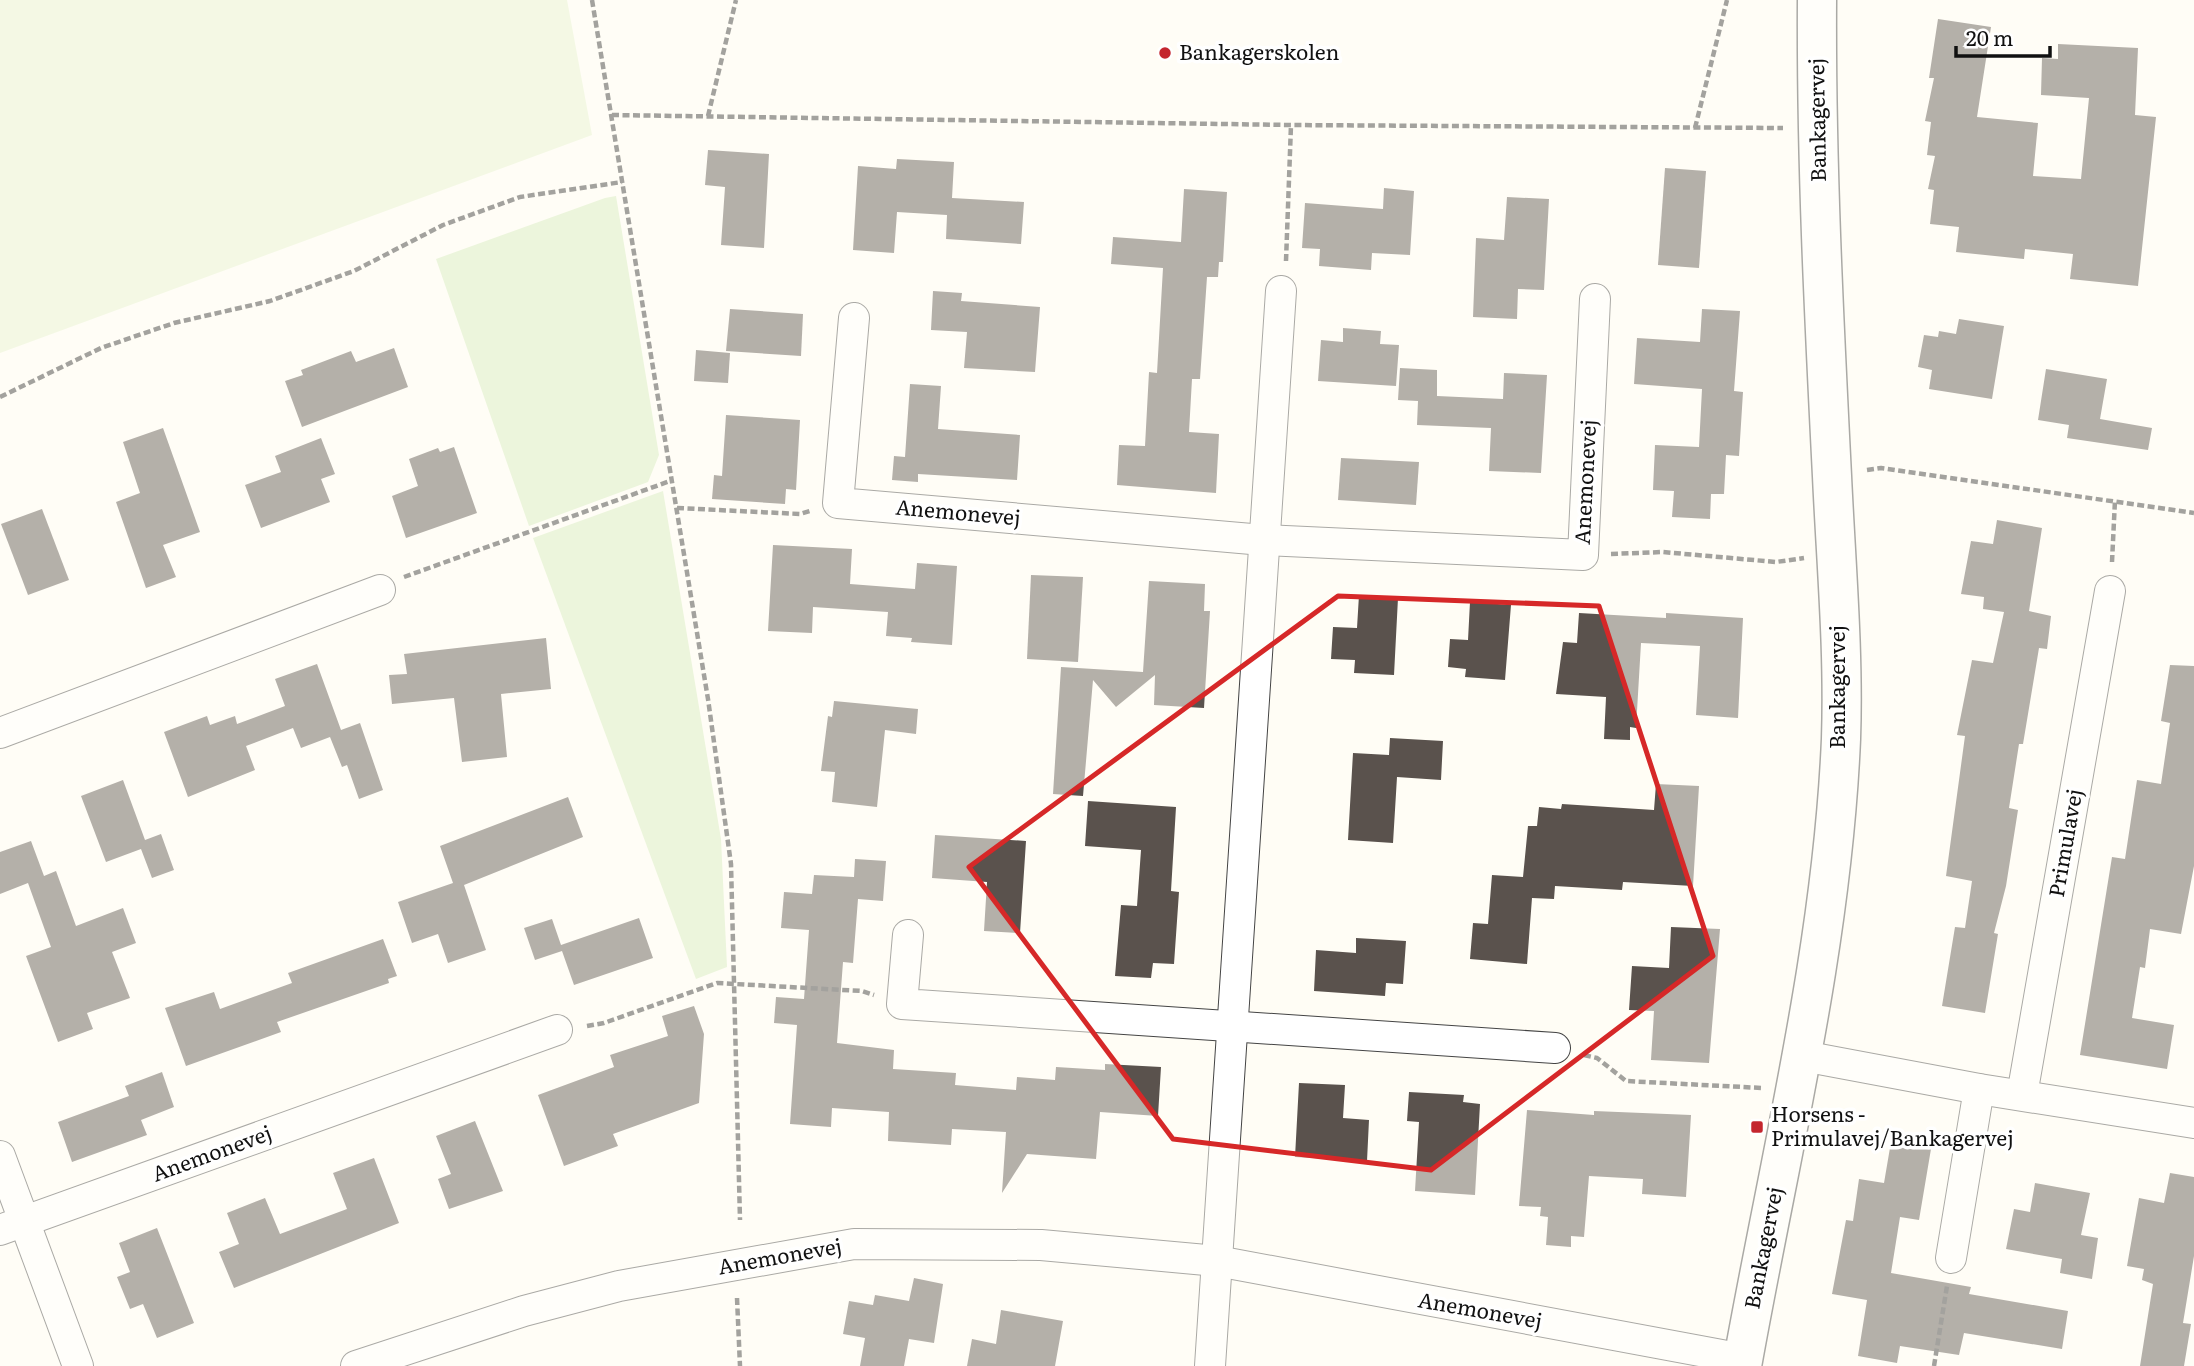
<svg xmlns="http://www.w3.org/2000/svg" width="2194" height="1366" viewBox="0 0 2194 1366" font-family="Literata,serif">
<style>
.green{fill:#d5ebbd}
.pitch{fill:#e6f2cf}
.building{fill:#5a524d}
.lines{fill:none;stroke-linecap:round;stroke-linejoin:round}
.minor-casing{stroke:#444;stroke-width:32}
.tertiary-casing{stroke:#444;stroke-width:41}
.path{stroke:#333;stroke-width:4.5;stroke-dasharray:7 3.5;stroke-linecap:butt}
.minor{stroke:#fff;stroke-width:30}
.tertiary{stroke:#fff;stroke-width:38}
.marked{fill:none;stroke:#d62828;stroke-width:5;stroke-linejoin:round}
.poi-dot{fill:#c4262e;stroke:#fff;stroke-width:2.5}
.labels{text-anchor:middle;stroke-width:7;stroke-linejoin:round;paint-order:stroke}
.poi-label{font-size:21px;fill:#111;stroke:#fff;text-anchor:start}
.street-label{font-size:21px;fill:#111;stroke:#fff}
</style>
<rect width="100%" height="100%" fill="#fffdf5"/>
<!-- green -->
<g class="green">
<polygon points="616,196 659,455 648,482 529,526 436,259 605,198"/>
<polygon points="663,491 721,839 727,967 696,979 533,538"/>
</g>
<!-- pitch -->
<polygon class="pitch" points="0,0 567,0 592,135 0,353"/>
<!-- building -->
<g class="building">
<polygon points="1938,19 1991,27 1977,117 2038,123 2033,176 2081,179 2089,98 2041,95 2042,58 2058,59 2058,44 2138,48 2135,115 2156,117 2138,286 2070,279 2073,254 2025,249 2024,259 1956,252 1959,227 1930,224 1934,190 1928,189 1935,156 1927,155 1931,122 1925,121 1934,78 1929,78"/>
<polygon points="708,150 769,154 764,248 721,245 725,187 705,185"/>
<polygon points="897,159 954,162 952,198 1024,202 1021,244 946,239 947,215 897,212 894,253 853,250 858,166 896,169"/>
<polygon points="1665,168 1706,171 1699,268 1658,265"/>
<polygon points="1384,188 1414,191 1410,255 1372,253 1371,270 1319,266 1320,249 1302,248 1305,203 1383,209"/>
<polygon points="1184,189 1227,192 1223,262 1219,262 1218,277 1207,277 1200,379 1192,379 1189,432 1219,434 1216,493 1117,485 1119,445 1145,446 1149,372 1157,373 1163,268 1111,264 1113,237 1181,242"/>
<polygon points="1507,197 1549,199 1544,290 1518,289 1517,319 1473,317 1476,238 1504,240"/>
<polygon points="933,291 962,293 961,301 1040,307 1035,372 964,368 967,332 931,330"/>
<polygon points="730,309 803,314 801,356 726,351"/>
<polygon points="1702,309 1740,311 1734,391 1743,392 1739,456 1726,455 1724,494 1711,494 1710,519 1672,517 1674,491 1653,490 1655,445 1699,447 1702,389 1634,384 1637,338 1700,342"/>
<polygon points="1959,319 2004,326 1992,399 1929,389 1932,370 1918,367 1924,335 1938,337 1939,331 1956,334"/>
<polygon points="1343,328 1381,331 1380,344 1399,345 1396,386 1318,381 1321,340 1343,342"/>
<polygon points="394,348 408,387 302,427 285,381 303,375 301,370 351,351 356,362"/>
<polygon points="696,350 730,353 728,383 694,381"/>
<polygon points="1400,368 1437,370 1437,396 1503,399 1504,373 1547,375 1541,473 1489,471 1491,428 1417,425 1418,401 1398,400"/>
<polygon points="2046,369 2107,379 2100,419 2152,428 2148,450 2067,438 2069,425 2038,420"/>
<polygon points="910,384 941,386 938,429 1020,435 1017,480 918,474 918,482 892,480 894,456 905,457"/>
<polygon points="726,415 800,420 796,490 786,489 785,504 712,499 714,475 722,476"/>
<polygon points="163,428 200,532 163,545 176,577 146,588 116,502 140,493 123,442"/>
<polygon points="321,438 335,474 321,479 330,502 261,528 245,485 281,472 275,456"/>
<polygon points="454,447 477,513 406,538 392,496 418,486 409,459 438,448 440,452"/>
<polygon points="1341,458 1419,462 1416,505 1338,500"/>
<polygon points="42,509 69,580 28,595 1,524"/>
<polygon points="1997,520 2042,528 2029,611 2051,616 2047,649 2039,648 2023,744 2019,744 2009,808 2018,810 2006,886 1994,933 1998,934 1985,1013 1942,1006 1955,927 1965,928 1972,881 1946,876 1965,736 1957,735 1972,660 1993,663 2004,612 1983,609 1984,597 1961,594 1971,541 1993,544"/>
<polygon points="773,545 852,549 850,584 915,589 917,563 957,566 952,645 911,642 912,638 886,636 888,612 813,607 812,633 768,631"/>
<polygon points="1031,575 1083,577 1078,662 1027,659"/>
<polygon points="1149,581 1205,584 1204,611 1210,611 1204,708 1154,705 1155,675 1116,707 1093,680 1083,796 1053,794 1061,667 1143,672"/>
<polygon points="1359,595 1398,598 1394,675 1354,673 1355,660 1331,659 1333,627 1357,628"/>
<polygon points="1470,602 1511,605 1505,680 1465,677 1466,669 1448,667 1450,639 1468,640"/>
<polygon points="1579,613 1666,618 1666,613 1743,618 1738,718 1696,715 1700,646 1641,643 1636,728 1630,727 1630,740 1604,739 1606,697 1556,694 1563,642 1577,643"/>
<polygon points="546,638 551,689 501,694 507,757 462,762 454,698 392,704 389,675 407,674 404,654"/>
<polygon points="317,664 341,730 360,723 383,790 359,799 347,765 342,767 330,737 301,748 293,728 246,746 255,770 188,797 164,732 207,716 210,725 235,716 237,724 285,706 275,679"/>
<polygon points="2170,665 2194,666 2194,866 2181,934 2150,929 2145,968 2140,967 2132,1018 2174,1025 2167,1069 2080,1055 2112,857 2125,859 2137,780 2161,784 2170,723 2161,721"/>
<polygon points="834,701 918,709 916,734 885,730 877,807 832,802 835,772 821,771 828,716 832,717"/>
<polygon points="1390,738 1443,741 1441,780 1397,777 1393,843 1348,840 1353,753 1389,755"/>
<polygon points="123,780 145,840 161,834 174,870 152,878 141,849 106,862 81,796"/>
<polygon points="1656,784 1699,786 1693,886 1623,882 1622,890 1555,886 1554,899 1532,898 1527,964 1470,959 1473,923 1488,924 1492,875 1523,877 1528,826 1537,826 1539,807 1561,809 1562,804 1654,810"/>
<polygon points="568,797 583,837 464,885 486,950 448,963 438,934 412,943 398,902 453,883 440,846"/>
<polygon points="1088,801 1176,807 1171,891 1179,892 1174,964 1153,963 1151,978 1115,976 1121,905 1137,906 1141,850 1085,846"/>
<polygon points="935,835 1026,841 1020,933 984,931 987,882 932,878"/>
<polygon points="31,841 44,876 56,871 76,926 123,908 136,943 112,952 130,998 87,1013 93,1029 58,1042 26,956 51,947 28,883 0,894 0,852"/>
<polygon points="855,859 886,861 883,901 858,899 853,963 843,962 837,1043 894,1050 893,1069 956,1073 955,1085 1016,1090 1017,1077 1055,1080 1056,1067 1105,1070 1105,1064 1161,1067 1158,1116 1100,1112 1096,1159 1027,1154 1002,1193 1006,1132 952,1129 951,1145 888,1141 889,1112 832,1108 831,1127 790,1124 797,1025 774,1023 776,997 804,999 809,930 781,928 784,892 812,894 814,875 854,877"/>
<polygon points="639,918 653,958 574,985 562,951 535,960 524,928 552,919 561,945"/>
<polygon points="1671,927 1720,929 1709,1063 1651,1060 1654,1011 1629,1010 1632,966 1669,968"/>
<polygon points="1356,938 1406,941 1403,984 1386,983 1385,996 1314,991 1316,950 1356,953"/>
<polygon points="383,939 397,976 388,979 389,983 277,1022 281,1032 186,1066 165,1008 214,992 220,1009 292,983 288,973"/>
<polygon points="694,1006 704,1034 699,1103 613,1134 618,1146 564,1166 538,1095 614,1067 610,1055 668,1036 662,1016"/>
<polygon points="162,1072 174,1107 141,1120 147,1135 72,1162 58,1122 129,1096 125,1086"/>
<polygon points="1299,1083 1345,1085 1343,1118 1369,1120 1367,1161 1295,1157"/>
<polygon points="1409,1092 1464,1095 1463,1102 1480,1104 1475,1195 1415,1191 1419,1122 1407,1121"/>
<polygon points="1527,1110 1594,1115 1594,1111 1691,1115 1686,1197 1642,1194 1643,1179 1589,1176 1584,1237 1571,1236 1571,1247 1546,1245 1548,1217 1540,1216 1541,1207 1519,1206"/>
<polygon points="475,1121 503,1191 449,1209 438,1179 451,1174 436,1136"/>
<polygon points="1892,1136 1932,1143 1919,1220 1900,1217 1891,1273 1971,1287 1969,1294 2068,1311 2062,1349 1964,1333 1959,1355 1900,1346 1897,1363 1858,1356 1867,1300 1832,1294 1846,1220 1853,1221 1859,1179 1884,1183"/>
<polygon points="374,1158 399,1223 234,1288 219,1252 239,1244 227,1213 265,1198 280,1234 347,1209 333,1173"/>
<polygon points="2170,1173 2194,1177 2194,1256 2183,1323 2191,1324 2184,1366 2140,1366 2153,1284 2142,1280 2144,1269 2127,1266 2139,1198 2164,1203"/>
<polygon points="2035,1183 2090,1193 2081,1235 2098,1238 2092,1279 2060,1273 2062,1259 2006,1249 2014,1209 2030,1212"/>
<polygon points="157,1228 194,1323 157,1338 143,1304 130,1309 117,1277 130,1272 119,1243"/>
<polygon points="914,1278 943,1284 934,1343 909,1339 904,1366 860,1366 865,1338 843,1334 849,1301 873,1305 875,1295 909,1301"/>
<polygon points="1001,1310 1063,1321 1055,1366 967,1366 972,1339 996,1344"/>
</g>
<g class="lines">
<defs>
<g id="minor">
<polyline points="854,318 838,503 1263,540 1583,555 1595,299"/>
<polyline points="0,733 380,590"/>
<polyline points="908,935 902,1004 1555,1048"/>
<polyline points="1803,1056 1979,1089 2194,1123"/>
<polyline points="2022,1095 2110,591"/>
<polyline points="0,1156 78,1366"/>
<polyline points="0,1230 557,1030"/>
<polyline points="1951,1258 1979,1089"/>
<polyline points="356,1366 524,1311 619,1286 854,1244 1041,1245 1217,1261 1743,1359"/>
<polyline points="1210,1366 1281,291"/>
</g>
<path id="tertiary" d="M1742 1366C1779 1158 1832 951 1841 739 1844 652 1836 563 1832 476 1824 318 1816 159 1817 0"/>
</defs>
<!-- minor casing -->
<use href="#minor" class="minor-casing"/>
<!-- tertiary casing -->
<use href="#tertiary" class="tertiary-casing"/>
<!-- path -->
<g class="path">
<polyline points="592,0 708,699 731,864 740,1220"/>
<polyline points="612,115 1291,125 1783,128"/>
<polyline points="708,116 736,0"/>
<polyline points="1695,128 1727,0"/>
<polyline points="1286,261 1291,125"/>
<polyline points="0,397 101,348 174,323 270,301 354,271 443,225 520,197 622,182"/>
<polyline points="1867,470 1881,468 2194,513"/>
<polyline points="677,508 800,514 810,511"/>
<polyline points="1611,554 1663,552 1776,562 1804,558"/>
<polyline points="2112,562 2115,500"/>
<polyline points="404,577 670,481"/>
<polyline points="587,1026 604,1023 717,983 862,991 874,995"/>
<polyline points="1584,1055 1597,1058 1626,1081 1762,1088"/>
<polyline points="737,1298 740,1366"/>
<polyline points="1934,1366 1947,1286"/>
</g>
<!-- minor -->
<use href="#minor" class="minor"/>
<!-- tertiary -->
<use href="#tertiary" class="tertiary"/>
</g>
<!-- marked area -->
<path d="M0 0H2194V1366H0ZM1338 596 1599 606 1713 956 1431 1170 1173 1139 969 867Z" fill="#fffdf5" fill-opacity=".55" fill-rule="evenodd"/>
<path class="marked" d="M1338 596 1599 606 1713 956 1431 1170 1173 1139 969 867Z"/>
<!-- markers -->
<g class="poi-dot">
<circle cx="1165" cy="53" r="7"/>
<rect x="1750" y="1120" width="14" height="14" rx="3.5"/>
</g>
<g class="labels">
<!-- poi labels -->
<g class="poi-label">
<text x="1179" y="60">Bankagerskolen</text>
<text x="1771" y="1122">Horsens -<tspan x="1771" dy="24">Primulavej/Bankagervej</tspan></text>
</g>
<!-- street labels -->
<g class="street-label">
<text transform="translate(1818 120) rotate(-91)" y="7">Bankagervej</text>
<text transform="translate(1586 482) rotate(-87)" y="7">Anemonevej</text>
<text transform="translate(958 513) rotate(5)" y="7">Anemonevej</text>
<text transform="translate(1838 687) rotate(-90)" y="7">Bankagervej</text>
<text transform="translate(2066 843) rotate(-80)" y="7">Primulavej</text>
<text transform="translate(212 1154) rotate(-20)" y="7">Anemonevej</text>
<text transform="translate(1764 1248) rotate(-79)" y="7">Bankagervej</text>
<text transform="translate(780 1257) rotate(-10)" y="7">Anemonevej</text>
<text transform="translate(1480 1311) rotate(10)" y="7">Anemonevej</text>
</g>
</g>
<!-- scale -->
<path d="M1956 46v10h94v-10" fill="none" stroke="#111111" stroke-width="3.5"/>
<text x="1966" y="46" font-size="21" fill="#111111" stroke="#ffffff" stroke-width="5" paint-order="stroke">20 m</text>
</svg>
